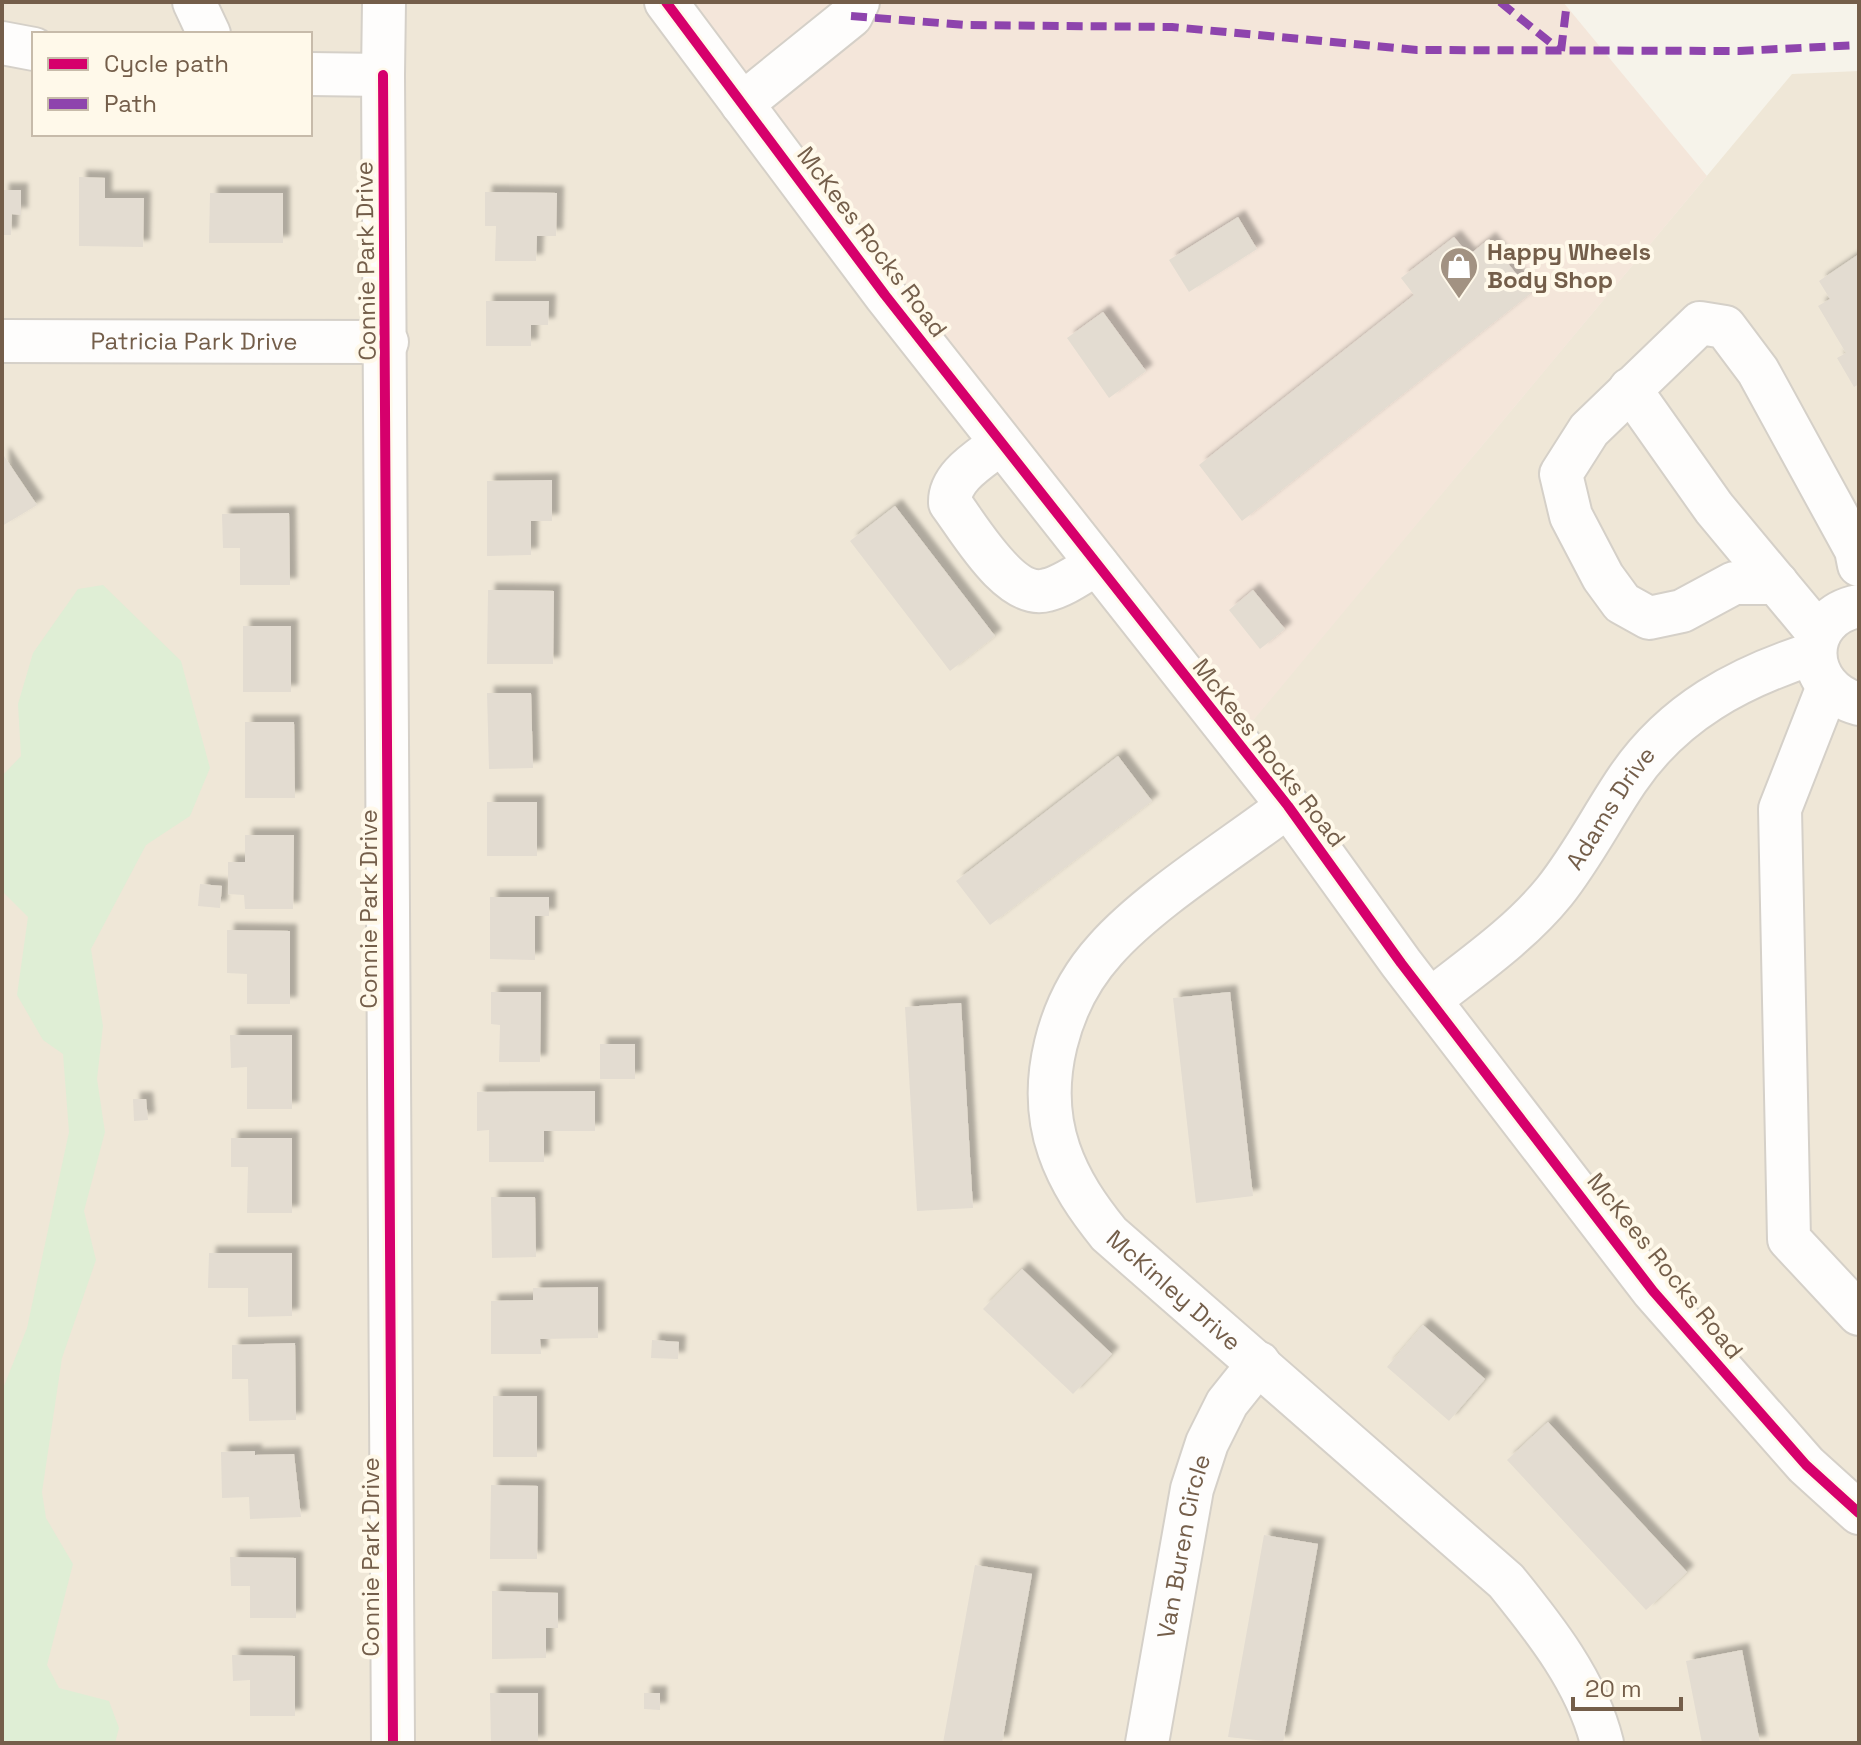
<svg xmlns="http://www.w3.org/2000/svg" width="1861" height="1745" viewBox="0 0 1861 1745" font-family="'Space Grotesk',sans-serif">
<style>
.residential{fill:#efe7d7;fill-rule:evenodd}
.commercial{fill:#f4e6da}
.green{fill:#dfeed5}
.building{fill:#e3dcd1;filter:url(#shadow)}
.lines{fill:none;stroke-linecap:round;stroke-linejoin:round}
.minor-casing{stroke:#d5d0c8;stroke-width:46}
.minor{stroke:#fefdfc;stroke-width:42}
.quiet{stroke:#8e44ad;stroke-width:8;stroke-dasharray:16 8;stroke-linecap:butt}
.cycleway-casing{stroke:#fff9ea;stroke-width:15}
.cycleway{stroke:#d6006c;stroke-width:10}
.labels{text-anchor:middle;stroke-width:8;stroke-linejoin:round;paint-order:stroke}
.street-label{font-size:24px;fill:#745e4a;stroke:#fff9ea}
.poi-label{font-size:24px;font-weight:bold;fill:#745e4a;stroke:#fff9ea;text-anchor:start}
</style>
<defs>
<filter id="shadow"><feDropShadow dx="7" dy="-7" stdDeviation="2" flood-color="#0004"/></filter>
</defs>
<rect width="100%" height="100%" fill="#f6f3ea"/>
<!-- residential -->
<path class="residential" d="M2 2H666L1236 740 1792 74 1859 71V1743H2ZM34 34H310V134H34Z"/>
<!-- commercial -->
<polygon class="commercial" points="666,2 1563,2 1707,176 1236,741"/>
<!-- green -->
<polygon class="green" points="103,585 181,661 210,768 190,816 146,845 91,949 103,1026 97,1079 105,1132 84,1211 96,1260 62,1358 42,1492 46,1518 73,1564 47,1665 59,1688 109,1701 119,1728 115,1743 2,1743 2,1391 27,1328 69,1132 63,1054 43,1040 17,995 28,917 2,891 2,776 21,756 18,704 33,653 78,589"/>
<!-- building -->
<g class="building">
<polygon points="79,177 105,178 105,198 144,198 143,247 79,246"/>
<polygon points="2,190 21,190 21,215 12,214 11,235 2,235"/>
<polygon points="485,192 557,193 556,236 537,236 536,261 495,261 496,226 485,226"/>
<polygon points="210,193 283,193 283,243 209,243"/>
<polygon points="1238,217 1257,249 1189,292 1169,260"/>
<polygon points="1454,237 1469,255 1489,239 1531,293 1242,521 1199,465 1414,295 1401,278"/>
<polygon points="1859,254 1859,384 1854,387 1837,358 1846,353 1818,306 1830,299 1819,281"/>
<polygon points="486,301 549,301 548,325 531,325 531,346 486,346"/>
<polygon points="1103,312 1146,371 1109,398 1067,338"/>
<polygon points="2,453 37,505 2,526"/>
<polygon points="552,480 552,521 531,521 531,555 487,556 487,481"/>
<polygon points="895,506 995,636 950,671 850,541"/>
<polygon points="289,513 290,585 240,585 240,548 223,548 222,514"/>
<polygon points="488,590 554,591 553,664 487,664"/>
<polygon points="1253,590 1285,629 1260,649 1229,610"/>
<rect x="243" y="626" width="48" height="66"/>
<polygon points="487,693 531,693 533,768 489,769"/>
<polygon points="245,722 294,722 295,798 245,798"/>
<polygon points="1118,756 1152,801 990,925 956,881"/>
<rect x="487" y="802" width="50" height="54"/>
<polygon points="245,835 294,835 293,909 245,909 244,895 228,894 228,862 245,862"/>
<polygon points="200,884 222,886 220,908 198,906"/>
<polygon points="490,897 549,897 549,916 535,916 535,960 490,959"/>
<polygon points="227,930 290,931 290,1004 247,1004 247,974 227,973"/>
<polygon points="491,992 541,992 540,1062 499,1062 500,1025 491,1024"/>
<polygon points="1230,992 1253,1196 1196,1203 1173,998"/>
<polygon points="961,1003 973,1208 917,1211 905,1007"/>
<polygon points="230,1035 292,1035 292,1109 247,1109 247,1067 231,1068"/>
<rect x="600" y="1044" width="35" height="35"/>
<polygon points="595,1091 595,1131 544,1131 544,1162 489,1162 489,1130 477,1131 477,1092"/>
<polygon points="133,1099 146,1099 148,1120 134,1121"/>
<polygon points="231,1138 292,1138 292,1213 247,1213 248,1167 231,1167"/>
<polygon points="491,1197 535,1197 536,1257 492,1258"/>
<polygon points="209,1253 292,1253 292,1316 248,1317 248,1288 208,1288"/>
<polygon points="1022,1269 1112,1354 1073,1394 983,1309"/>
<polygon points="598,1287 598,1338 540,1339 541,1354 491,1354 491,1301 533,1300 533,1288"/>
<polygon points="1423,1325 1485,1379 1449,1421 1387,1367"/>
<polygon points="652,1340 679,1342 678,1359 651,1358"/>
<polygon points="295,1343 296,1420 249,1421 248,1379 232,1379 232,1345"/>
<rect x="493" y="1396" width="44" height="61"/>
<polygon points="1548,1422 1687,1572 1646,1610 1507,1460"/>
<polygon points="255,1451 255,1455 294,1454 301,1517 250,1519 249,1497 222,1498 221,1452"/>
<polygon points="491,1485 538,1486 537,1559 490,1559"/>
<polygon points="1264,1535 1318,1544 1283,1743 1228,1737"/>
<polygon points="230,1557 296,1558 296,1618 250,1618 250,1586 231,1586"/>
<polygon points="975,1565 1032,1574 1002,1743 943,1743"/>
<polygon points="492,1591 558,1593 558,1628 546,1628 546,1658 492,1659"/>
<polygon points="1742,1650 1760,1743 1702,1743 1686,1661"/>
<polygon points="232,1655 295,1656 295,1716 250,1716 250,1680 233,1681"/>
<polygon points="490,1693 538,1693 538,1743 491,1743"/>
<polygon points="644,1693 660,1693 660,1710 644,1709"/>
</g>
<g class="lines">
<defs>
<g id="minor">
<polyline points="194,2 209,34"/>
<polyline points="666,2 885,295 1288,806 1401,963 1653,1291 1806,1465 1859,1513"/>
<polyline points="2,43 34,49"/>
<polyline points="310,74 383,75 384,2"/>
<polyline points="383,75 393,1743"/>
<polyline points="742,104 851,16 858,2"/>
<path id="s1" d="M2 341 387 342"/>
<polyline points="1630,389 1714,508 1819,634"/>
<path d="M1001 443C981 459 949 476 950 503 969 528 1010 601 1047 590 1064 586 1081 573 1097 564"/>
<polyline points="1777,583 1734,583 1682,611 1649,618 1622,603 1603,577 1571,516 1561,474 1589,430 1700,323 1725,327 1758,371 1856,550 1859,565"/>
<path d="M1859 606C1800 617 1802 689 1859 704"/>
<polyline points="1827,689 1780,809 1789,1239 1859,1314"/>
<path id="s2" d="M1288 806C1233 848 1149 900 1105 950 1058 1002 1036 1083 1059 1150 1070 1182 1088 1208 1109 1234L1506 1581C1545 1629 1587 1682 1602 1743"/>
<path id="s3" d="M1430 1000C1472 967 1520 934 1554 892 1582 857 1602 817 1627 780 1673 712 1739 677 1815 653"/>
<path id="s4" d="M1147 1743 1192 1489 1207 1443 1227 1403 1259 1363"/>
</g>
</defs>
<!-- minor casing -->
<use href="#minor" class="minor-casing"/>
<!-- minor -->
<use href="#minor" class="minor"/>
<!-- quiet -->
<g class="quiet">
<polyline points="1500,2 1561,51"/>
<polyline points="851,16 966,25 1172,27 1417,50 1739,51 1859,45"/>
<polyline points="1561,51 1567,2"/>
</g>
<defs>
<g id="cycleway">
<polyline points="666,2 885,295 1288,806 1401,963 1653,1291 1806,1465 1859,1513"/>
<polyline points="383,75 393,1743"/>
</g>
</defs>
<!-- cycleway casing -->
<use href="#cycleway" class="cycleway-casing"/>
<!-- cycleway -->
<use href="#cycleway" class="cycleway"/>
</g>
<!-- icons -->
<defs>
<symbol id="shop-pin" viewBox="-11 -11 22 30"><path d="M0 17L-7.5 6A9.5 9.5 0 1 1 7.5 6Z" fill="#a29282" stroke="#fff9ea"/><path d="M-5-2.5h2.3a2.7 3.5 0 0 1 5.4 0H5L5.5 6h-11ZM-1.5-2.5h3a1.5 2.3 0 0 0-3 0Z" fill="#fff"/></symbol>
</defs>
<g fill-rule="evenodd">
<use href="#shop-pin" x="1437" y="244" width="44" height="60"/>
</g>
<g class="labels">
<!-- street labels -->
<g class="street-label">
<text transform="translate(872 242) rotate(53)" y="8">McKees Rocks Road</text>
<text transform="translate(366 261) rotate(-91)" y="8">Connie Park Drive</text>
<text dy="8" stroke="none"><textPath href="#s1" startOffset="192">Patricia Park Drive</textPath></text>
<text transform="translate(1269 753) rotate(52)" y="8">McKees Rocks Road</text>
<text dy="8" stroke="none"><textPath href="#s3" startOffset="266">Adams Drive</textPath></text>
<text transform="translate(369 909) rotate(-90)" y="8">Connie Park Drive</text>
<text transform="translate(1665 1266) rotate(51)" y="8">McKees Rocks Road</text>
<text dy="8" stroke="none"><textPath href="#s2" startOffset="632">McKinley Drive</textPath></text>
<text dy="8" stroke="none"><textPath href="#s4" startOffset="200">Van Buren Circle</textPath></text>
<text transform="translate(371 1557) rotate(-90)" y="8">Connie Park Drive</text>
</g>
<!-- poi labels -->
<g class="poi-label">
<text x="1487" y="260">Happy Wheels<tspan x="1487" dy="28">Body Shop</tspan></text>
</g>
</g>
<!-- border -->
<rect width="1861" height="1745" fill="none" stroke="#745e4a" stroke-width="8"/>
<!-- legend -->
<rect x="32" y="32" width="280" height="104" fill="#fff9ea" stroke="#c7bbaa" stroke-width="2"/>
<rect x="48" y="58" width="40" height="12" fill="#d6006c" stroke="#c7bbaa" stroke-width="2"/>
<text x="104" y="72" font-size="24" fill="#745e4a">Cycle path</text>
<rect x="48" y="98" width="40" height="12" fill="#8e44ad" stroke="#c7bbaa" stroke-width="2"/>
<text x="104" y="112" font-size="24" fill="#745e4a">Path</text>
<!-- scale -->
<path d="M1573 1697v12h108v-12" fill="none" stroke="#745e4a" stroke-width="4"/>
<text x="1585" y="1697" font-size="24" fill="#745e4a" stroke="#fff9ea" stroke-width="6" paint-order="stroke">20 m</text>
</svg>
